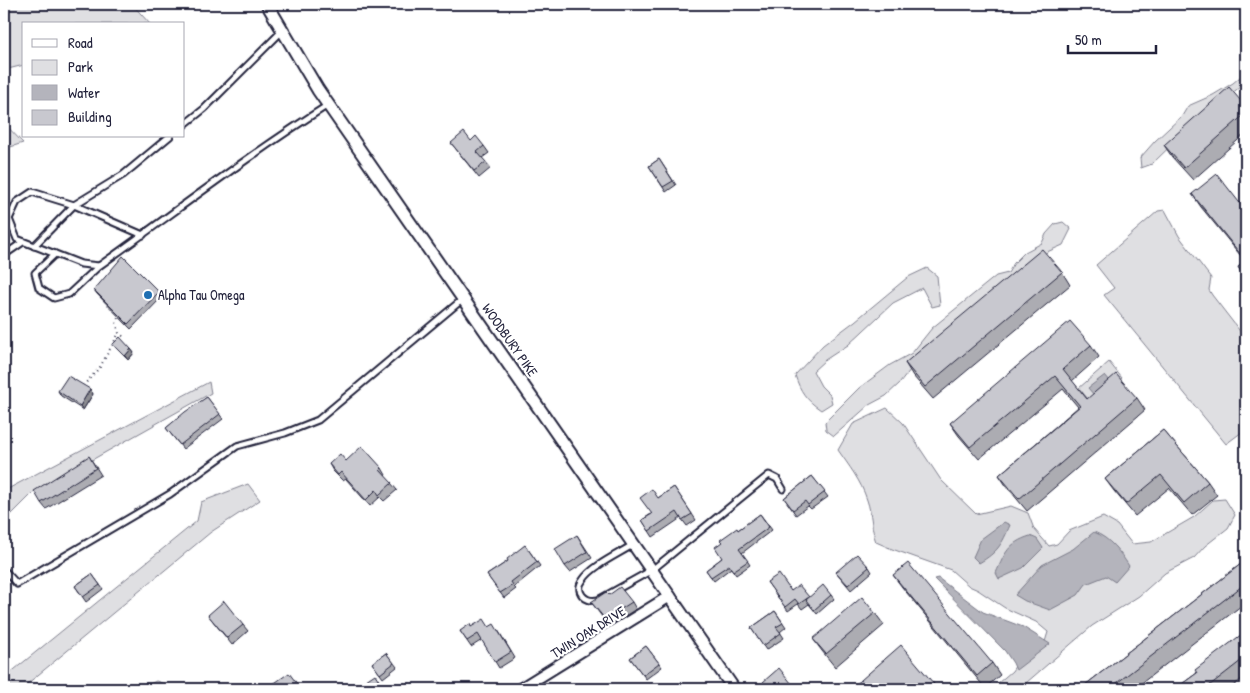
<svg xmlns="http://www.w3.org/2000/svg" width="1250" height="693" viewBox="0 0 1250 693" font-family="'Patrick Hand',sans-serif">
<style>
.green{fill:#dfdfe2;stroke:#80808e}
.water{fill:#b4b4bc;stroke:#7a7a88}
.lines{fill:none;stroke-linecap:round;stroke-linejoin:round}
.service-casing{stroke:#22223b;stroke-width:9}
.minor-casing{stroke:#22223b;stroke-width:14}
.tertiary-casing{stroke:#22223b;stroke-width:15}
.path{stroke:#22223b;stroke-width:2;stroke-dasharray:1 4;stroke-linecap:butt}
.service{stroke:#fff;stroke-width:5}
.minor{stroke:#fff;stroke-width:10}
.tertiary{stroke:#fff;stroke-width:11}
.wall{fill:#acacb2;stroke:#22223b}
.shaded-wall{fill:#8c8c91;stroke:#22223b}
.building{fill:#c8c8cf;stroke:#22223b}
.poi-dot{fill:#1f6fb2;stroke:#fff;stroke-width:2}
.labels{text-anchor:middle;stroke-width:4.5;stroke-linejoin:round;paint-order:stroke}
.poi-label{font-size:14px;fill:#22223b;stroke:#fff;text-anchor:start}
.street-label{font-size:14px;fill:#22223b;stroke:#fff}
</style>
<rect width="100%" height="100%" fill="#fff"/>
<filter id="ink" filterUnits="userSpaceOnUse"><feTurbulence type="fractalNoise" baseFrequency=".02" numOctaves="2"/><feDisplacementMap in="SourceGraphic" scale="10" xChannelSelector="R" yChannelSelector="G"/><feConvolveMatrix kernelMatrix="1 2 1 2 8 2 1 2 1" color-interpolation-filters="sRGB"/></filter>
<g filter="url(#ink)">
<!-- green -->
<g class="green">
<polygon points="4,4 132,4 150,24 24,24 24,65 4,70"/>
<polygon points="1246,72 1246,82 1190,127 1152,164 1141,168 1140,158 1155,141 1182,116 1188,106 1213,95 1233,83"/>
<polygon points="4,123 23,143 4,149"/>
<polygon points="1165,210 1179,236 1211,278 1209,290 1212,295 1246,339 1246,429 1226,444 1104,295 1114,288 1096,265 1158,211"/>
<polygon points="1063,222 1071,229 1063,245 1047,252 1034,265 914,365 900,383 886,396 869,405 834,436 826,430 825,422 859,388 890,365 912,353 932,328 996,276 1008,273 1014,263 1025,252 1042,243 1046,234 1055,224"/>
<path d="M927 268 937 276 940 305 932 307 922 288 893 303 848 345 825 360 813 371 821 386 830 395 832 403 821 410C806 400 800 391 795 375L823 345 855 321 908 277Z"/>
<polygon points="1109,362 1122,378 1092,404 1079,388"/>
<polygon points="209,382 211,393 33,493 4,522 4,491"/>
<path d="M887 408 903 423 941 480 976 514 1011 506 1028 513 1034 529 1049 546 1057 544 1069 531 1103 517 1117 525 1132 544 1151 542 1194 517 1213 500 1225 499 1235 515 1228 528 1205 546 1194 558 1165 573 1139 596 1092 626 1019 689H991L1012 671 1019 660 1044 645 1048 632 1036 622 1005 608 978 590 969 586 951 570 892 549 876 542C871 528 872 514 867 500 861 481 849 466 838 450L853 424Z"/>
<polygon points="248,484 260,500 211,532 21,689 4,689 4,678 197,521 201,502"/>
<polygon points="156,681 178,689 140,689"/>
</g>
<!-- water -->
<g class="water">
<polygon points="1105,375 1110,381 1094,395 1088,388"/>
<path d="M1004 522 1010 525C1002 544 998 552 979 563L973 557 981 539Z"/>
<path d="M1094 532C1110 538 1120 552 1129 566L1115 582 1106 576 1086 584 1078 595 1050 610 1025 601 1015 595 1042 565 1073 549Z"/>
<path d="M1030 536 1037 539 1043 548 1023 568 999 579 996 573C1005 553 1008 543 1030 536Z"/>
<polygon points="938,578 983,612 1023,627 1050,644 1016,670 1013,663 1005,651 934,579"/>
</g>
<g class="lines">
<defs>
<g id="service">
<polyline points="184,125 204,109 283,30"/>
<path d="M170 136 123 175 74 205 32 192 17 202 9 219 17 239 81 264 99 266C175 212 249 155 328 105"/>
<polyline points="34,246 74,205 143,235"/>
<polyline points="4,253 7,253 23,242"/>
<polyline points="55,254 35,273 39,288 54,298 69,294 99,266"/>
<path d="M634 544C619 554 593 565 583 580 574 591 585 603 598 600L652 570 769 475 777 479 783 489"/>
<polyline points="4,570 17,584 170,494 237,446 285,433 318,420 463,299"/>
</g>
<polyline id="minor" points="520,689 670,596"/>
<polyline id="tertiary" points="267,4 318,90 734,689"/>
</defs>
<!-- service casing -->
<use href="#service" class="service-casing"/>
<!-- minor casing -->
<use href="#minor" class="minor-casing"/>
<!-- tertiary casing -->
<use href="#tertiary" class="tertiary-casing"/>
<!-- path -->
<g class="path">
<polyline points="118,318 116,322 119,333 124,337"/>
<polyline points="83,386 100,367 119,333"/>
</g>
<!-- service -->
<use href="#service" class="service"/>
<!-- minor -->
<use href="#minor" class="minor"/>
<!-- tertiary -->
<use href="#tertiary" class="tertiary"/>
</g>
<!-- wall -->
<g class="wall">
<polygon points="1246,107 1246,133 1193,180 1172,157 1164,145"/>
<polygon points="471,141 484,146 489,153 482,158 491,168 479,178 451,143"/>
<polygon points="659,159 676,185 666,192 649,166"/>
<polygon points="1192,194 1246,211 1246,280 1238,267 1245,261 1201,207"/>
<polygon points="1062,272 1070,285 933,399 913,376 905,363"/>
<polygon points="94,290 159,292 162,297 131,329 97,294"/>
<polygon points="113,344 131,349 134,353 128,360 116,348"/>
<polygon points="1091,345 1099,357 1072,381 1087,399 1137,398 1145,410 1027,511 1007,487 999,475 1078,407 1063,389 979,459 959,436 950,423"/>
<polygon points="90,389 93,394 83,410 61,396 58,391"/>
<polygon points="207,397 223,419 183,449 166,428"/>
<polygon points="1163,430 1208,482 1217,495 1192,515 1169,488 1135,516 1114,491 1105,479"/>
<polygon points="89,456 101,475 46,509 41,503"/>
<polygon points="346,461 382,468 386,475 385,476 397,490 384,501 380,497 370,506 346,479 343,481 333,471 329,464"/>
<polygon points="812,476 828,497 811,509 808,506 796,515 784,498"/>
<polygon points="674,487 696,520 687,526 681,518 653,537 642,520 651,514 658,498"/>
<polygon points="760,514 772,530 742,553 750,565 736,575 731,568 714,581 706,570 722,558 738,530"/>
<polygon points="577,535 592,558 570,572 565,566"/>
<polygon points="525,545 540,566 514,587 516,589 504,598 487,575 508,561"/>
<polygon points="1246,560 1246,602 1134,689 1080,689"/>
<polygon points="869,567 872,572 851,590 836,572"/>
<polygon points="92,574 103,589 86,602 75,586"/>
<polygon points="893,575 992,663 1000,675 985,688 902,587"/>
<polygon points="767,582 809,597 831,595 834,599 817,614 809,604 802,609 798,604 788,611"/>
<polygon points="609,595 632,602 636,609 609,626 591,602"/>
<polygon points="775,611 786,627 780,632 784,638 766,650 751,628"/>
<polygon points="875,613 884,625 835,667 822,651 813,639"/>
<polygon points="208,615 243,625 248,631 232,645"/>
<polygon points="471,627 490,627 498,630 515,658 499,668 482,640 471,647 460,631"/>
<polygon points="1246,631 1246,676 1229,689 1175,689 1197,673"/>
<polygon points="646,646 662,667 646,679 630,658"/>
<polygon points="386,653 397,667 383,678 372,663"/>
<polygon points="934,684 938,689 855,689"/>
</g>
<!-- shaded-wall -->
<g class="shaded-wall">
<polygon points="131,349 134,353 128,360 125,356"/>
<polygon points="90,389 93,394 83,410 80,406"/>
</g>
<!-- building -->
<g class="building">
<polygon points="1229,87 1246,107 1246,113 1184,168 1164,145"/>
<polygon points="464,132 471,141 476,136 484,146 477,152 486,162 474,171 451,143"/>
<polygon points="659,159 673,181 663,187 649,166"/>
<polygon points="1217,174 1246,211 1246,278 1238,267 1246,261 1192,194"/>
<polygon points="1042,249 1062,272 925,387 905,363"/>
<polygon points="123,256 159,292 128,324 94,290"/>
<polygon points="1070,321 1091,345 1063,369 1087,399 1116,374 1137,398 1019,499 999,475 1080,406 1055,376 970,447 950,423"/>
<polygon points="120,337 131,349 125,356 113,344"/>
<polygon points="68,376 90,389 80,406 58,391"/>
<polygon points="207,397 220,414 180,445 166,428 185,412"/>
<polygon points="1163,430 1208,482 1184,503 1161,475 1126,504 1105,479"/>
<polygon points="362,446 382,468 380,470 392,483 379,495 376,490 366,500 341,472 338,475 329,464 340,454 346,461"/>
<polygon points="89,456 96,468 41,503 34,491"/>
<polygon points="812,476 825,492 808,505 805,501 793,510 784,498"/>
<polygon points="674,487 692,514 682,520 677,512 649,531 642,520 652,514 640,498 652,489 658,498"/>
<polygon points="760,514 769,527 739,549 748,561 733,571 729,565 711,577 706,570 722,558 715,547 722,542 720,540 737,528 738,530"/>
<polygon points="577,535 587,552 565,566 555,549"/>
<polygon points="525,545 537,562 511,582 513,585 500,593 487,575 508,561 507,559"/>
<polygon points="857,554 869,567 848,585 836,572"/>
<polygon points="1246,560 1246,583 1109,689 1080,689"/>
<polygon points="908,563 992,663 977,676 893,575"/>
<polygon points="92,574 100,585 83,597 75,586"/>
<polygon points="779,574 791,591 799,585 809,597 799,604 795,599 785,607 767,582"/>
<polygon points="823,585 831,595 814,610 806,600"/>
<polygon points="620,587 632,602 605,619 591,602 606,592 609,595"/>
<polygon points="862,597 875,613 826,654 813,639"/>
<polygon points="224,601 243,625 227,638 208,615"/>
<polygon points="775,611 783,623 776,627 781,633 763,646 751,628"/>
<polygon points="484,619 489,627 494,624 511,652 495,662 478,634 467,641 460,631 470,624 471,627"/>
<polygon points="1246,631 1246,657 1205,689 1175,689 1197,673 1195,670"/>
<polygon points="901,645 934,684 928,689 855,689 853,687"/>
<polygon points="646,646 659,663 643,675 630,658"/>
<polygon points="386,653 394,663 380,674 372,663"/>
<polygon points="779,668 796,689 769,689 763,682"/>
<polygon points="289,673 301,689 266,689"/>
<polygon points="375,674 384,689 371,689 366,680"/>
<polygon points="602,684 605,689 594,689"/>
</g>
</g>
<!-- markers -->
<circle class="poi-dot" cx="148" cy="295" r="5"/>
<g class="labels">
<!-- poi labels -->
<g class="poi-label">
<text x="158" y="300">Alpha Tau Omega</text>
</g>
<!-- street labels -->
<g class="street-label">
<text transform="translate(510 340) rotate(55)" y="5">WOODBURY PIKE</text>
<text transform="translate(588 632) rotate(-32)" y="5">TWIN OAK DRIVE</text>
</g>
</g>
<!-- margin -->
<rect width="1250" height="693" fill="none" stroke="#fff" stroke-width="20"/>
<rect x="10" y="10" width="1230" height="673" fill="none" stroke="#22223b" stroke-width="2" filter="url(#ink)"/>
<!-- legend -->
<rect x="22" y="22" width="162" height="115" fill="#ffffff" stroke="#a7a7b1"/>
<rect x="32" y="39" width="25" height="8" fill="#ffffff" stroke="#a7a7b1"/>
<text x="68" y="48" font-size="15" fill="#22223b">Road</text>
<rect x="32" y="60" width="25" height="15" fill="#dfdfe2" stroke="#a7a7b1"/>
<text x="68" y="72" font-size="15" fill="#22223b">Park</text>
<rect x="32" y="85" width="25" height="15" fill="#b4b4bc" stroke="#a7a7b1"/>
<text x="68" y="98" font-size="15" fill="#22223b">Water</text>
<rect x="32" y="110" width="25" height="15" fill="#c8c8cf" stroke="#a7a7b1"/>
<text x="68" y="122" font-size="15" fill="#22223b">Building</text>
<!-- scale -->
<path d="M1068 45v8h88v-8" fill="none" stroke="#22223b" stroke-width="2.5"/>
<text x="1075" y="45" font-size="15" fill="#22223b" stroke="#ffffff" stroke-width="4" paint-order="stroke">50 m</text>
</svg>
